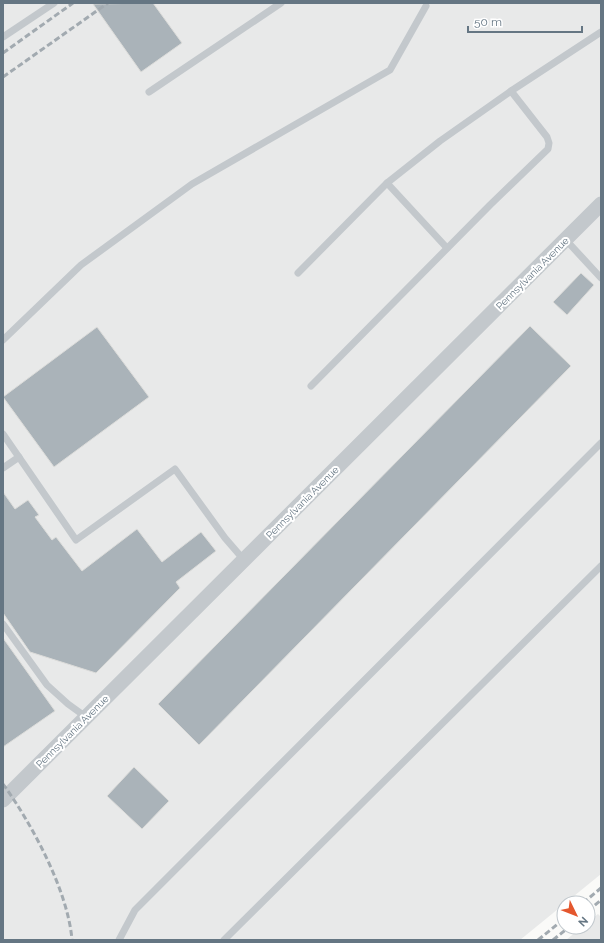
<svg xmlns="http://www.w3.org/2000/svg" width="604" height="943" viewBox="0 0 604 943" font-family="Raleway,sans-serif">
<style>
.built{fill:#e8e9e9}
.building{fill:#aab3b9;stroke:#dcdcda}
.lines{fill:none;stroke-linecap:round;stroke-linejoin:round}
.lane{stroke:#c3c8cc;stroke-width:7}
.street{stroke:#c3c8cc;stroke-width:15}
.rail{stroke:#a2aab0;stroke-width:3;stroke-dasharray:6 3;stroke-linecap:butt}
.labels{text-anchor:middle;stroke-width:4;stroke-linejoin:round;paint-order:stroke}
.street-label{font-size:10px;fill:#657683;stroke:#fff}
</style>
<rect width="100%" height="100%" fill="#fafaf8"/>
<!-- built -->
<g class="built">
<polygon points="3,3 601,3 601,874 520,940 3,940"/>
<polygon points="598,914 601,917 601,940 566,940 582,927 588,927 588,922"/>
</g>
<!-- building -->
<g class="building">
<polygon points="153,3 182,43 141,72 93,4"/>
<polygon points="581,273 594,285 567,315 553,302"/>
<polygon points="530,326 571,366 199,745 158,704"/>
<polygon points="97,327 149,397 54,467 3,397"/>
<polygon points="3,492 15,509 28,500 39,515 35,517 52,540 56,537 82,571 137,529 162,562 201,532 216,551 176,582 180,588 96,673 30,652 3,613"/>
<polygon points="3,638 55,711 3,747"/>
<polygon points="134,767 169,801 142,829 107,796"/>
</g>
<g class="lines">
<!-- lane -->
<g class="lane">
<polyline points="3,37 54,3"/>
<polyline points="149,92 281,3"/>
<polyline points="387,183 447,248"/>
<polyline points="566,240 601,278"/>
<polyline points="298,273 387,183 440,141 511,91"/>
<polyline points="3,340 81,265 192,184 390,70 426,6"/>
<polyline points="311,386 490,205 548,149 549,143 547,137 511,91 601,32"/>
<polyline points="3,434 76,540 175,469 225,538 244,560"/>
<polyline points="3,468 19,457"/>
<polyline points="3,624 47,685 68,704 86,717"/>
<polyline points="119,940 135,910 601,443"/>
<polyline points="224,940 601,566"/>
</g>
<!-- street -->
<polyline class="street" points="3,800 601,204"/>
<!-- rail -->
<g class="rail">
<polyline points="3,53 73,3"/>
<polyline points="3,77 108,3"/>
<path d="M3 784C32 824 68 891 72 940"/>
<polyline points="583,903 601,888"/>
<polyline points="588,911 601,900"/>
<polyline points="538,940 564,919"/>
<polyline points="553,940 569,927"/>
</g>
</g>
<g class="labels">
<!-- street labels -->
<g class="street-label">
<text transform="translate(532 273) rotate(-45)" y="4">Pennsylvania Avenue</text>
<text transform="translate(302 502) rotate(-45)" y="4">Pennsylvania Avenue</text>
<text transform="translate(72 731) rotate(-45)" y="4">Pennsylvania Avenue</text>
</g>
</g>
<!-- border -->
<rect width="604" height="943" fill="none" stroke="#657683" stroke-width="8"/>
<!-- north arrow -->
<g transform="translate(576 915) rotate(133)"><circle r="19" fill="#ffffff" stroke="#c1c8cd"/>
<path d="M0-3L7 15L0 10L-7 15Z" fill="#e4572e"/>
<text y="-6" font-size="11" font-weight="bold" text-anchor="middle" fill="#657683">N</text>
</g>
<!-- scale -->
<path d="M468 26v6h114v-6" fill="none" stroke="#657683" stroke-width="2"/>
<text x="474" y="26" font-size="12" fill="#657683" stroke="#ffffff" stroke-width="3" paint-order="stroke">50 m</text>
</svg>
